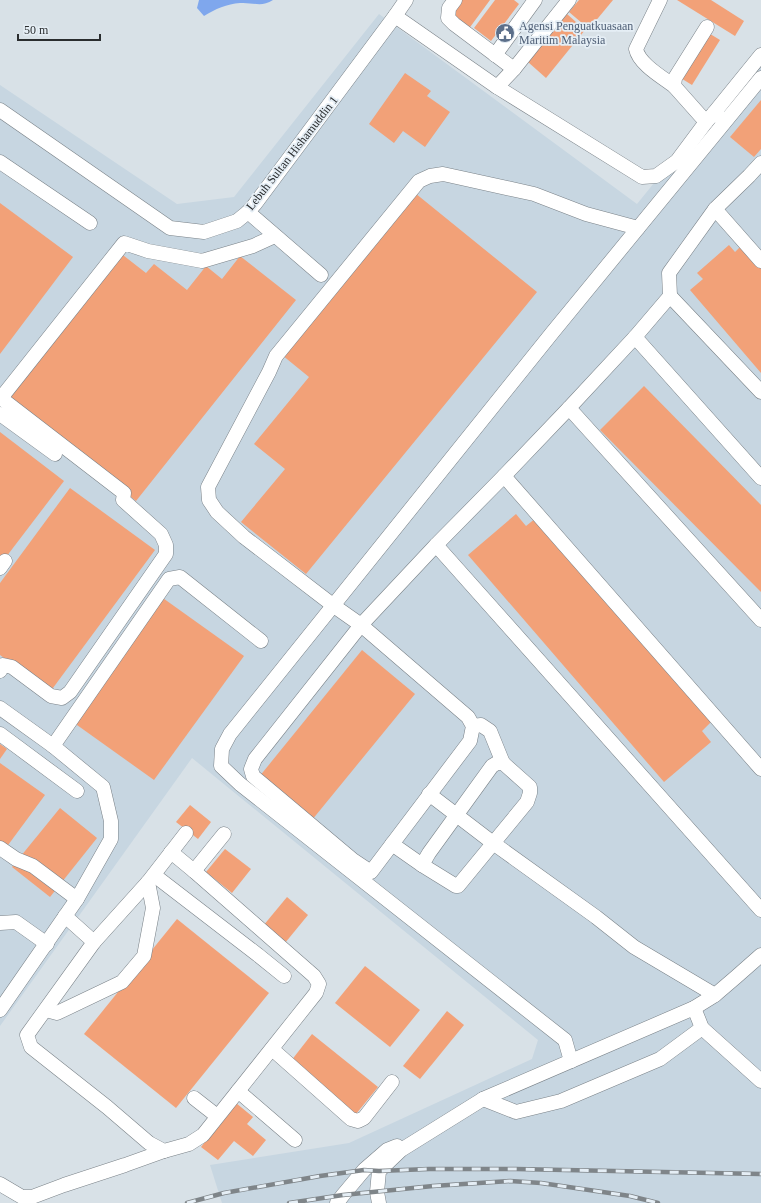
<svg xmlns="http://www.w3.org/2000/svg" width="761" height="1203" viewBox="0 0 761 1203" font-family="Georgia,serif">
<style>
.built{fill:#c7d6e1}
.water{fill:#7fa7ed}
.building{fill:#f2a178}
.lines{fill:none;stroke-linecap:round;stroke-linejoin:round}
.minor-casing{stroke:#7a8288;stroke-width:15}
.minor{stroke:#fff;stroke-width:14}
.rail-casing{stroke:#7f8589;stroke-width:4.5}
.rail{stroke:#e5eef5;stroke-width:3;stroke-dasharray:9;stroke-linecap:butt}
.labels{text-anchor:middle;stroke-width:3.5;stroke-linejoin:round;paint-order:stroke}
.service-label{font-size:12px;fill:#4e5e75;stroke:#e5eef5;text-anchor:start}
.street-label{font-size:12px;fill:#2a2d2f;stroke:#e5eef5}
</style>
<rect width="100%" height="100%" fill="#d8e1e7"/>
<!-- built -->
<polygon class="built" points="379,14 637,204 761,51 761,1203 222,1203 210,1165 349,1143 532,1059 538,1040 192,758 0,1026 0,85 177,204 234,197"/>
<!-- water -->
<path class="water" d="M199 0H273C261 8 253 2 240 3 227 4 215 9 204 16L197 8Z"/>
<!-- building -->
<g class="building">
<polygon points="459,0 490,0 465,34 445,19"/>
<polygon points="495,0 514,0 519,4 491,41 474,28"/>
<polygon points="579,0 613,0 589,29 569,12"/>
<polygon points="677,0 711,0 744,21 735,36"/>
<polygon points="567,14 585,30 546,78 528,62"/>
<polygon points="707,32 720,40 692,85 679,77"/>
<polygon points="405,73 431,91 427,96 450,112 425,147 403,131 394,143 369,124"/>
<polygon points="761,100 761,149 754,157 730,137"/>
<polygon points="415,193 537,292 306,574 241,522 285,469 254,444 309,377 282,355"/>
<polygon points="0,203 73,257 0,354"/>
<polygon points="729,245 735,252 741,246 761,269 761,373 690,290 703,279 697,273"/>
<polygon points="119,252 146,273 154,264 187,290 206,266 222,279 240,256 296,300 136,501 4,397"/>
<polygon points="644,386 761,505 761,592 600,430"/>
<polygon points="0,432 64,481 0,565"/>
<polygon points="70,488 155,550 50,692 0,655 0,583"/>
<polygon points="516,514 526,526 536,518 711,722 702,731 711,742 664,782 468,555"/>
<polygon points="160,596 244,656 154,780 70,720"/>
<polygon points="362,650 415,694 312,820 259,777"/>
<polygon points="0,744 7,749 0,759"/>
<polygon points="0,763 45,795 0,856"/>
<polygon points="190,805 211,822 198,839 176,822"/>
<polygon points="60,808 97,838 50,897 12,867"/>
<polygon points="225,849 251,869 232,893 206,872"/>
<polygon points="287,897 308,915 285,943 263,926"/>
<polygon points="177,919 269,993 176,1108 84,1034"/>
<polygon points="365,966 420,1010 390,1047 335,1003"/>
<polygon points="447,1011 464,1025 420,1079 403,1066"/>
<polygon points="312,1034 378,1087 352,1119 287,1066"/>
<polygon points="236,1103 253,1117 247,1124 266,1140 253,1156 234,1141 218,1160 201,1147"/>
</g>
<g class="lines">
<defs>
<g id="minor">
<polyline points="455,0 449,8 448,18 454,24 514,69"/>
<path d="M660 0 636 49C639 64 662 77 674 86"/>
<polyline points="395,16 497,87 642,177 656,176 677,161 706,122"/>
<polyline points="707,27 675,78 674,86 706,122 714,113"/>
<polyline points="495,55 535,0"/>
<polyline points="497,87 514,69 569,0"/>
<polyline points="0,110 170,228 204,232 237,221 248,212 255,204 395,16 406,0"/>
<polyline points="721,118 714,113 761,55"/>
<polyline points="0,162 90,223"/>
<polyline points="715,209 761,261"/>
<polyline points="248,212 321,275"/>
<polyline points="638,228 586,214 534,194 443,174 430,176 419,181 276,356 269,372 208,487 209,500 217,512 244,537 334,606 361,625 468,717 473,726 470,741 371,872 353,860 253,776 251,769 255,759 361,625 436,545 504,476 569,408 635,337 670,296 669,273 715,209 749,176 761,163"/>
<polyline points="670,296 761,392"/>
<polyline points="635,337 761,478"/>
<polyline points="569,408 761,620"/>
<polyline points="0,414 55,454"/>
<polyline points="504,476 761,769"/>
<polyline points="436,545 761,910"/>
<polyline points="0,568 5,561"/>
<polyline points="0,671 3,665 12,667 51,696 62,698 70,692 166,554 166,545 161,534 123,500 124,493 2,399 5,393 124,243 148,251 202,261 253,246 275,236"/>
<polyline points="0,708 53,746 103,787 111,821 111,839 77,899 0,1010"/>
<polyline points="473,726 481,725 490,731 503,763"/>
<polyline points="0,734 77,791"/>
<polyline points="53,746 169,579 180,577 261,641"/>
<polygon points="497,763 503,763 530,787 530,793 527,802 458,886 456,886 422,865 429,853 492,766"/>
<polyline points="429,794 493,843 596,917 634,947 715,995"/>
<polyline points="392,844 422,865"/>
<polyline points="0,848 16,859 33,866 77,899"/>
<polyline points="194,871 224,834"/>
<polyline points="154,875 258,955 284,976"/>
<polyline points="65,916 94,942 27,1035 31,1047 107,1107 149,1143 164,1151 189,1144 203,1135 316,993 319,984 314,976 194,871 171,852"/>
<polyline points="0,923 16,922 47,944"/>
<polyline points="94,942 148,882 186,833"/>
<polyline points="694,1008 702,1028 761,1081"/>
<polyline points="46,1010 57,1013 122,982 144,956 153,908 148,882"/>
<polyline points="272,1049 351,1119 358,1121 364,1118 392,1082"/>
<polyline points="571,1061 565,1040 240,784 221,766 222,749 230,734 552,333 761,78"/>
<polyline points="238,1091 295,1140"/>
<polyline points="194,1098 217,1116"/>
<polyline points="483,1099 516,1112 561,1101 660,1059 702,1028"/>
<polyline points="0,1184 22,1197 32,1197 64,1185 125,1165 164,1151"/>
<polyline points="337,1203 343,1195 364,1170 387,1150 397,1146"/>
<polyline points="379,1203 377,1192 379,1171 401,1150 483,1099 694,1008 715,995 736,977 761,955"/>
</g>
</defs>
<!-- minor casing -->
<use href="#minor" class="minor-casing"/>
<!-- minor -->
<use href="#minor" class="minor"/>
<defs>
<g id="rail">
<polyline points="187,1203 224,1193 320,1176 364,1170 379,1171 429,1169 516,1169 761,1174"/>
<polyline points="289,1203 343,1195 433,1186 510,1181 541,1183 630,1196 658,1203"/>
</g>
</defs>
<!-- rail casing -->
<use href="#rail" class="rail-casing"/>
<!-- rail -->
<use href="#rail" class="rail"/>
</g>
<!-- icons -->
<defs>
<symbol id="civic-disc" viewBox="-11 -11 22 22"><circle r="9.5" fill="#5c6f8a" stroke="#e5eef5"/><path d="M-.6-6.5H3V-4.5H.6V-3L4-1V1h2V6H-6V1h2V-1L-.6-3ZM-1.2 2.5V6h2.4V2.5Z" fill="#fff"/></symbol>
</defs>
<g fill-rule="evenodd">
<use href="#civic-disc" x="494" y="22" width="22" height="22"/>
</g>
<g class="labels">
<!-- service labels -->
<g class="service-label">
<text x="519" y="30">Agensi Penguatkuasaan<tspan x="519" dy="14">Maritim Malaysia</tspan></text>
</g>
<!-- street labels -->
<g class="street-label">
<text transform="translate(292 153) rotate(-52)" y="4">Lebuh Sultan Hishamuddin 1</text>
</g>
</g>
<!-- scale -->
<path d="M18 34v6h82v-6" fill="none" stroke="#2a2d2f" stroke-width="2"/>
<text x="24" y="34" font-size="12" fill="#2a2d2f" stroke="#e5eef5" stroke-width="3" paint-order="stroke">50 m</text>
</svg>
